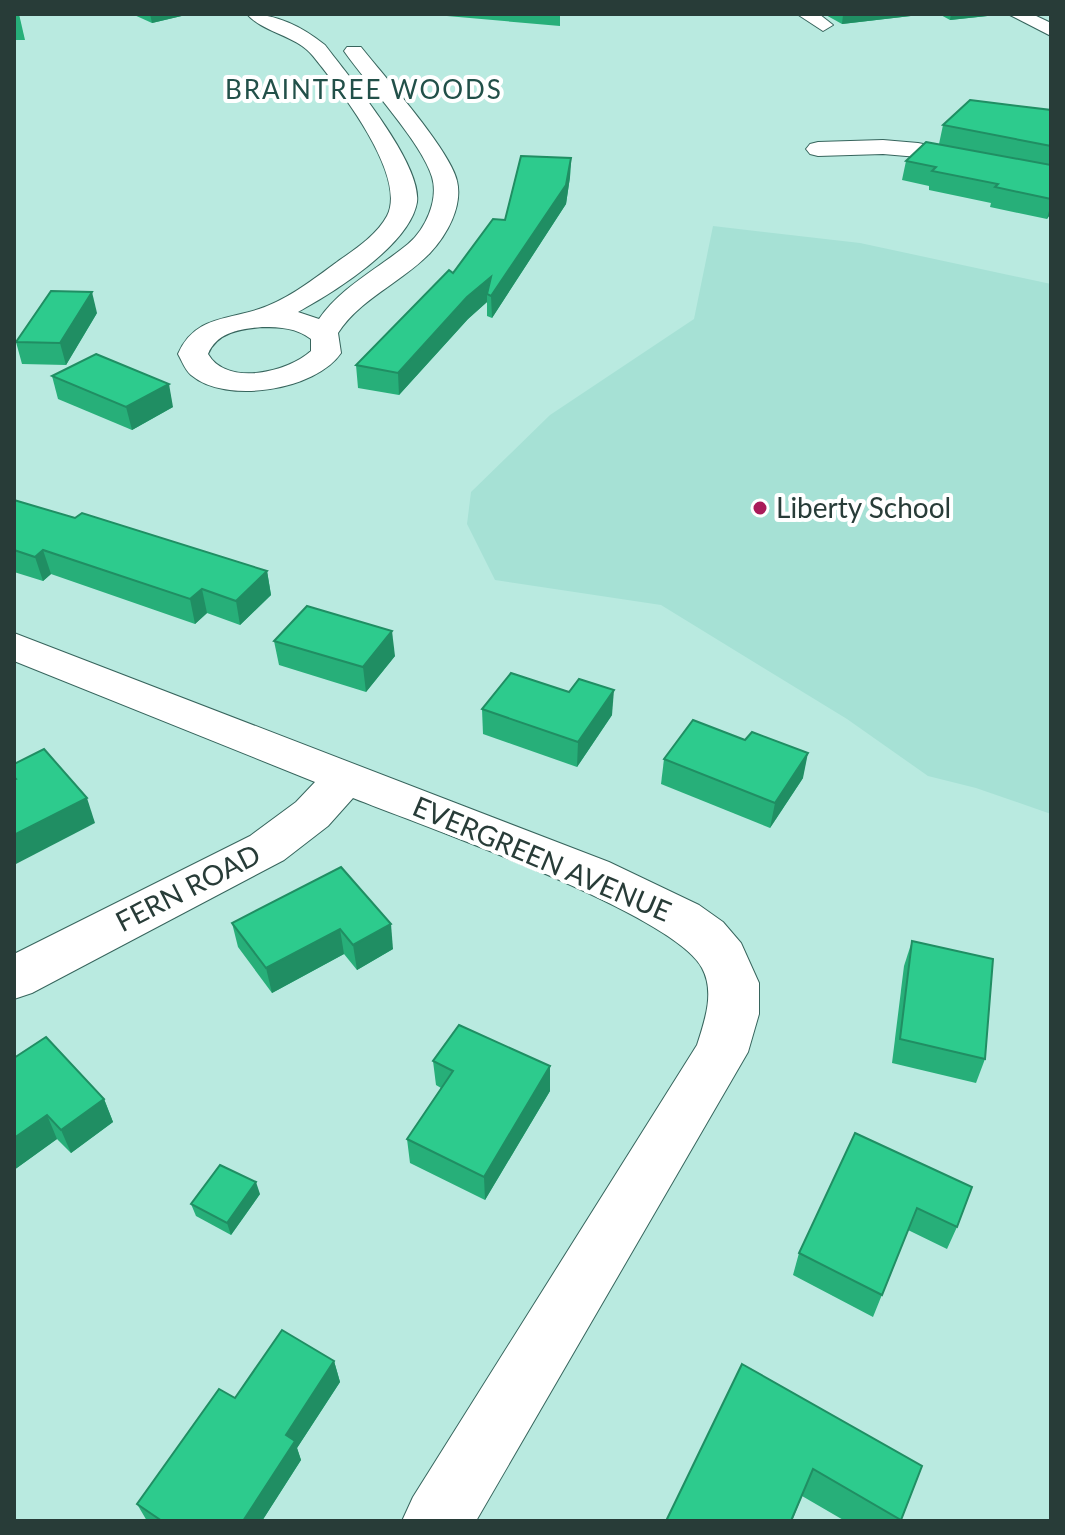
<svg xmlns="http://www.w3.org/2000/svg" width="1065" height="1535" viewBox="0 0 1065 1535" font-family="Lato,sans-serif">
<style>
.built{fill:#a6e1d5}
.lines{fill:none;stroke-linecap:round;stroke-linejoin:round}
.minor-casing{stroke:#37655d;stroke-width:2}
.minor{fill:#fff;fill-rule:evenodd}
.wall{fill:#27af79}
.shaded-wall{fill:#208e63}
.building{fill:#2dcb8d;stroke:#208e63;stroke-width:2}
.poi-dot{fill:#a91b59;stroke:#fff;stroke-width:3}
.labels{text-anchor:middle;stroke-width:8;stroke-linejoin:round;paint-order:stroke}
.far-neighbourhood-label{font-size:26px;letter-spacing:2px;fill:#225049;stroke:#fff}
.poi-label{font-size:28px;fill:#283c38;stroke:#fff;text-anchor:start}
.street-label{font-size:28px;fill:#283c38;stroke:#fff}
</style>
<rect width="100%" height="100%" fill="#b9eae0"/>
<!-- built -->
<polygon class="built" points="713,226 860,243 1051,284 1051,814 976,788 928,776 847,719 661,605 495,580 467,524 471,492 550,415 694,319"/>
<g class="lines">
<defs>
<g id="minor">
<path d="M247 14C277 14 301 26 325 45 349 77 422 163 417 202 410 245 334 292 298 312L319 319C341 287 379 268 408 244 425 230 439 200 432 177 422 143 367 84 344 51L347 47H361C383 75 451 151 457 181 463 206 447 235 430 253 401 283 361 298 338 333L341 353C316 390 226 405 191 375 185 370 182 361 178 354 194 317 225 320 259 309 287 300 314 279 337 262 354 250 377 235 387 216 408 176 339 88 313 56 296 35 263 33 247 14ZM262 327C281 327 296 328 311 339V351C288 372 227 387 208 354 217 332 241 329 262 327Z"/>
<polygon points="797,14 819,14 833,25 823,31"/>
<polygon points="1008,14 1032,14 1051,23 1051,36"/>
<polygon points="883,140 918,143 1051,169 1051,183 918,157 883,154 818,156 810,154 806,149 810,144 818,142"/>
<path d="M14 633 609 862 699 905 723 922 741 943 759 983V1014L748 1052 476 1521H402L413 1497 697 1045C705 1020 715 992 702 968 673 913 420 825 353 798L328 826 284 860 32 993 14 999V954L250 836 296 802 315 782 14 661Z"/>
</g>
</defs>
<!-- minor casing -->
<use href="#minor" class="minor-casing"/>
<!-- minor -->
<use href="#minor" class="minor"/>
</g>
<!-- wall -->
<g class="wall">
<polygon points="14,14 19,14 25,40 14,40"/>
<polygon points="132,14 190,14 152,23"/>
<polygon points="424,14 560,14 560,26"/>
<polygon points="824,14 928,14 842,24"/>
<polygon points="939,14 1006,14 950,20"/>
<polygon points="1051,110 1051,213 1047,219 990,207 991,203 929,190 929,186 902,180 906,161 939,144 943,125"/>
<polygon points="571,158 570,177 566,204 492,318 487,316 487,302 468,319 399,395 358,388 356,365"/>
<polygon points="97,313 66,365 22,364 16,342"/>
<polygon points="52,376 173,407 132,430 58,399"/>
<polygon points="14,500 75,518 267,571 271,595 240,625 207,613 195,624 51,574 43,581 14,572"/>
<polygon points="274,641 395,656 366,692 279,665"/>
<polygon points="482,709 612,715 577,767 483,734"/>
<polygon points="664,759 803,778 770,828 661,784"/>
<polygon points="341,867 393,949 357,970 344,954 272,993 238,947 232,923"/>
<polygon points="912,941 985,1059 976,1083 892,1063 904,966"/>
<polygon points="14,1058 104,1099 113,1122 71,1153 57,1139 14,1170"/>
<polygon points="433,1061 550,1066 550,1091 485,1200 410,1163 407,1139 441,1088 436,1085"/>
<polygon points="855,1133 957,1227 947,1249 908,1230 873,1317 793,1275 799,1253"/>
<polygon points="260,1194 231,1235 196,1216 191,1204"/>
<polygon points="334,1361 340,1382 297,1448 301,1460 262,1521 147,1521 137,1504 235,1398"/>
<polygon points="742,1364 922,1466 901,1521 845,1521 802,1496 792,1521 667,1521"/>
</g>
<!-- shaded-wall -->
<g class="shaded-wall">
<polygon points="150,14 190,14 152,23"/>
<polygon points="849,14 928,14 842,24 843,15"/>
<polygon points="951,14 1006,14 950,20"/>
<polygon points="571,158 570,177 566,204 492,318 491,296 487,294 487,302 468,319 399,395 398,373 467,297 491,277"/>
<polygon points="1051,203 1051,213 1047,219"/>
<polygon points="92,292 97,313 66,365 60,343"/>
<polygon points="169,384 173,407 132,430 126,407"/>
<polygon points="43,550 51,574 43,581 35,557"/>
<polygon points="267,571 271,595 240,625 236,601"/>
<polygon points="202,589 207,613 195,624 190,599"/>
<polygon points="392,631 395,656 366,692 363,667"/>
<polygon points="614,690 612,715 577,767 578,742"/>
<polygon points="808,753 803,778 770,828 775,803"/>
<polygon points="87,798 95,823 14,865 14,835"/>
<polygon points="391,924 393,949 357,970 353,945"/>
<polygon points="340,929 344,954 272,993 266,968"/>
<polygon points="550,1066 550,1091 485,1200 484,1177"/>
<polygon points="104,1099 113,1122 71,1153 61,1130"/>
<polygon points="47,1115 57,1139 14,1170 14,1138"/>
<polygon points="256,1182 260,1194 231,1235 227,1223"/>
<polygon points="334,1361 340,1382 297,1448 301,1460 262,1521 243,1521 286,1435"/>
</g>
<!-- building -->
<g class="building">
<polygon points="970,100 1051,110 1051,146 943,125"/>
<polygon points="926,142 1051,165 1051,199 995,187 998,184 932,171 936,167 906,161"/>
<polygon points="521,156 571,158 566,185 491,296 487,294 491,277 467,297 398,373 356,365 449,270 453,273 493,219 505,220"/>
<polygon points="51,291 92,292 60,343 16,342"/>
<polygon points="96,354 169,384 126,407 52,376"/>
<polygon points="14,500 75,518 82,513 267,571 236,601 202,589 190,599 43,550 35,557 14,550"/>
<polygon points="307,606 392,631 363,667 274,641"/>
<polygon points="511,673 569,692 579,679 614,690 578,742 482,709"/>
<polygon points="693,720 745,740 752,732 808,753 775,803 664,759"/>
<polygon points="44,749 87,798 14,835 14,780 16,779 14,777 14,764"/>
<polygon points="341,867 391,924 353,945 340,929 266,968 232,923"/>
<polygon points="912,941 993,959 985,1059 900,1039"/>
<polygon points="459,1025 550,1066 484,1177 407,1139 453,1071 433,1061"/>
<polygon points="46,1037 104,1099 61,1130 47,1115 14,1138 14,1058"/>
<polygon points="855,1133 972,1187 957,1227 917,1208 882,1295 799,1253"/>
<polygon points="220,1165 256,1182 227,1223 191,1204"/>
<polygon points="282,1330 334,1361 286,1435 295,1441 243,1521 162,1521 137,1504 219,1389 235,1398"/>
<polygon points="742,1364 922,1466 901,1520 813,1469 791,1521 670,1521 667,1519"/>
</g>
<!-- markers -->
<circle class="poi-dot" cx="760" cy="508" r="8"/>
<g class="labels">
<!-- far-neighbourhood labels -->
<g class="far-neighbourhood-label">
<text x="364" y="99">BRAINTREE WOODS</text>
</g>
<!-- poi labels -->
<g class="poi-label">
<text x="776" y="518">Liberty School</text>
</g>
<!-- street labels -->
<g class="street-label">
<text transform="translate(542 859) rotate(23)" y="10">EVERGREEN AVENUE</text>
<text transform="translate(188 888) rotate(-27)" y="10">FERN ROAD</text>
</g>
</g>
<!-- border -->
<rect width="1065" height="1535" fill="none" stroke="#283c38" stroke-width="32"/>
</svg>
